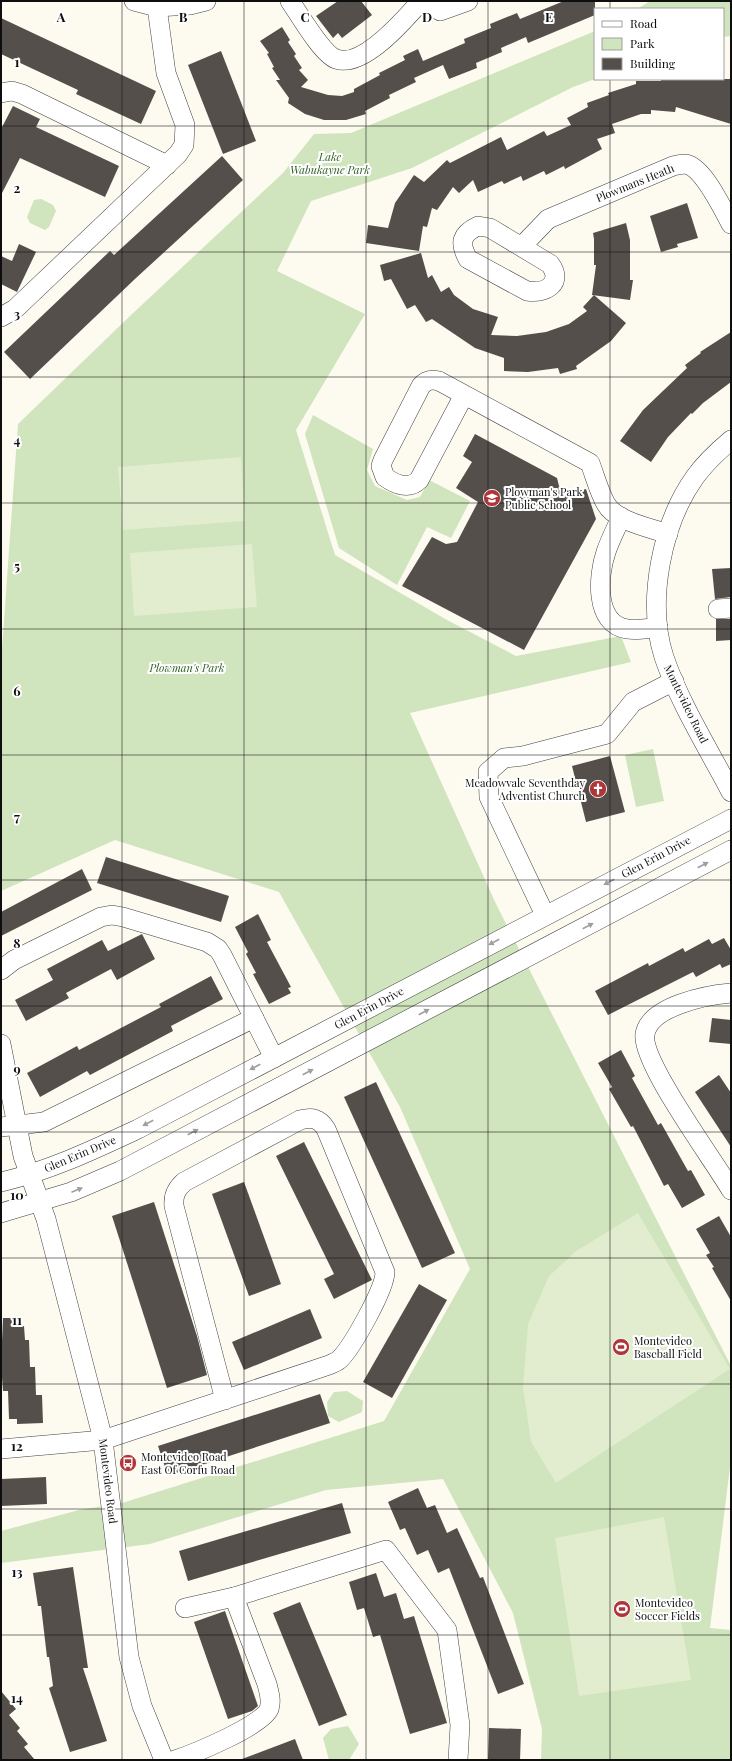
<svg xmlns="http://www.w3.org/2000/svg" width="732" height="1761" viewBox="0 0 732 1761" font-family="'Playfair Display',serif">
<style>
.green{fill:#d0e4bd}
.pitch{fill:#e1edce}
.building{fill:#554f4b}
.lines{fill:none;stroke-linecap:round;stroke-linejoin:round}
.minor-casing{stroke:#414141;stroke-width:20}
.minor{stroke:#fff;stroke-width:19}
.oneway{fill:#9f9f9f}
.grid{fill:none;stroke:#0e0e0e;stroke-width:1;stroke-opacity:0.55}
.labels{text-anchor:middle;stroke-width:4;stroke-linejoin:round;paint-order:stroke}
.park-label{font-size:11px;font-style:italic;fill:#305e25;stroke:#fff}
.street-label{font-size:11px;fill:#0e0e0e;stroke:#fff}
.poi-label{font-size:11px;fill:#0e0e0e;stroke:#fff;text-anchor:start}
.grid-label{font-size:13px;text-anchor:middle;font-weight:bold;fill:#0e0e0e;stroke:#fff;stroke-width:4;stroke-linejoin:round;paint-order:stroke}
</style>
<rect width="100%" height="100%" fill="#fdfbf0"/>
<!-- green -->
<g class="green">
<polygon points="650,1 731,1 731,36 723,37 723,9 637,9"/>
<polygon points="595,31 595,79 573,87 412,168 311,201 277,271 365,314 296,430 335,555 447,620 516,656 621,636 631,662 410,713 496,904 731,1366 731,1459 710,1628 731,1630 731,1760 541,1760 542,1729 513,1613 443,1479 326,1490 150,1544 1,1563 1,1531 79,1510 122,1503 384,1421 470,1269 400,1107 279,892 115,840 1,891 1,663 18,424 130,316 283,173 314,134 351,133"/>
<polygon points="41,199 53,205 56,211 49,227 45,230 30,223 27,217 34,200"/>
<polygon points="313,415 373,449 367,470 375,486 407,500 420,497 429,480 470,501 451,538 427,527 397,585 339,548 305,434"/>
<polygon points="653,749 664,801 636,807 625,755"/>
<polygon points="347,1391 363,1401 362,1412 339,1422 328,1416 327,1402 334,1392"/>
<polygon points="348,1726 359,1744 349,1760 329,1760 323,1738 331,1729"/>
</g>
<!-- pitch -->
<g class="pitch">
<polygon points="241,457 245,521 123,530 118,467"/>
<polygon points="252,544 257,607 134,616 130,553"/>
<polygon points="638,1213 730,1369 556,1483 531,1442 523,1387 528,1324 549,1276 576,1251"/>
<polygon points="664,1517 691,1680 579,1696 555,1538"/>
</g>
<!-- building -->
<g class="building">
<polygon points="338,1 361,1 372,15 342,38 338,33 333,38 316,16"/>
<polygon points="564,1 595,1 595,15 528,43 526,37 501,48 502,52 476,63 477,68 449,79 443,65 414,78 416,82 389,95 390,98 365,111 366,114 346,120 324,120 305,114 288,103 289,98 276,80 280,80 272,68 274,67 267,54 269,53 260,41 282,27 290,40 288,42 296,54 294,56 302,68 299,70 308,80 301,87 328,95 342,96 354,92 354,89 380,75 379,73 405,60 403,56 418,49 423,61 465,43 464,39 491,28 490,24 517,13 520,19"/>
<polygon points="1,18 156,91 141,124 76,94 78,90 1,54"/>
<polygon points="221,51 256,141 223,154 188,65"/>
<polygon points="661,79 731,79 731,124 676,107 675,112 651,110 651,114 641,114 612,124 615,133 597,139 602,149 565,169 564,166 546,175 544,171 523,181 521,176 504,184 502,181 478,192 473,180 459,193 453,187 437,210 432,208 427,227 423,226 419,251 366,243 368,225 388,228 395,203 414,175 424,182 447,160 450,163 501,137 507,150 544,131 547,136 571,125 567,118 588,107 587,103 609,95 608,93 636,84 636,81 661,81"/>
<polygon points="13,106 40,119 36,127 119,166 105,197 20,158 1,195 1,129"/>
<polygon points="222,156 243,180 136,278 30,379 4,352 110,251 114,255"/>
<polygon points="687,203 698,238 677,244 678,247 661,252 650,216"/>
<polygon points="626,223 630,240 630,280 633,280 630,300 592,295 596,265 594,265 594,239 593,233"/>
<polygon points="19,244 36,252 17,292 1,284 1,256 12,261"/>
<polygon points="421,253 428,278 432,275 441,292 449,287 454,295 473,309 498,317 491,335 517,336 546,332 569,324 587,311 583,307 594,295 626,323 611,341 576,366 577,369 560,374 558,368 528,372 504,371 504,358 475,348 432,319 426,322 415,305 407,309 391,279 384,281 380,265"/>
<polygon points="731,332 731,382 703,403 692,414 691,413 668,437 651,462 620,441 643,410 687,368 685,365 701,353 700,352"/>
<polygon points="475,434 557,478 559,486 571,493 586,489 596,519 524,650 402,586 432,537 446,544 457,542 478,502 456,488 472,462 463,456"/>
<polygon points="731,568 731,597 715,599 712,569"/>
<polygon points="716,619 731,619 731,640 716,641"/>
<polygon points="610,756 625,812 586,822 572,766"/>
<polygon points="106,857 229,896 221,922 97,883"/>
<polygon points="82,869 92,890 1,936 1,912"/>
<polygon points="258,914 271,940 267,942 291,987 288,988 291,993 269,1004 253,974 256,973 246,954 248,952 235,927"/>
<polygon points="142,934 155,959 117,980 111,969 66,993 69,998 26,1021 15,1000 53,980 47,969 102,940 108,951"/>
<polygon points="724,938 731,950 731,964 722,968 720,964 696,977 693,972 608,1015 595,991 648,963 649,966 683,948 685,952 709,939 712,944"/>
<polygon points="211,976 223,999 171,1026 173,1031 90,1075 87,1071 40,1097 27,1073 77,1046 79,1050 161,1007 159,1004"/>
<polygon points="712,1018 731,1020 731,1044 709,1042"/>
<polygon points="621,1050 635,1076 632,1078 658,1125 661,1123 688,1171 691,1170 705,1195 682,1208 668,1184 664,1186 633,1126 631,1127 609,1089 612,1087 598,1063"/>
<polygon points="719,1075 731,1093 731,1147 695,1092"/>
<polygon points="376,1082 455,1253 422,1268 344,1097"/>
<polygon points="304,1142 372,1280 334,1299 324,1279 334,1274 276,1156"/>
<polygon points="244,1182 281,1284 249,1296 212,1194"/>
<polygon points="154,1202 197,1336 207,1375 167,1388 112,1216"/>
<polygon points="719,1216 731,1237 731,1301 712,1268 714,1267 706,1255 710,1253 696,1229"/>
<polygon points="419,1284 447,1300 392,1398 363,1382"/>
<polygon points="310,1309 322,1338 244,1370 232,1342"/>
<polygon points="3,1318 16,1318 16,1326 24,1326 25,1340 29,1340 30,1367 35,1367 36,1395 42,1395 43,1423 17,1424 17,1419 9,1419 8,1391 3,1391 1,1364"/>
<polygon points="320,1394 330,1423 168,1476 158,1446"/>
<polygon points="46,1477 47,1504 1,1506 1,1479"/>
<polygon points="418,1488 427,1508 435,1505 447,1533 457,1528 480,1578 483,1577 524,1684 498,1694 449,1568 438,1573 428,1550 417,1555 405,1528 400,1530 388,1502"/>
<polygon points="342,1503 351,1533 188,1581 179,1551"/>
<polygon points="73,1567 88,1668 83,1668 107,1741 70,1752 49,1688 53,1686 49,1657 47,1657 41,1606 38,1606 33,1573"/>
<polygon points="376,1573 384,1597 396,1593 404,1619 414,1616 447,1723 410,1734 380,1635 373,1637 364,1608 357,1610 349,1582"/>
<polygon points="300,1602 347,1715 319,1726 273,1613"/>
<polygon points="225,1611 258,1706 252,1711 228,1719 194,1622"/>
<polygon points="1,1691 16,1709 9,1715 20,1728 17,1731 28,1744 24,1747 35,1760 1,1760"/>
<polygon points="489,1728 521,1729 520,1760 488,1760"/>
<polygon points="295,1739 303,1760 242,1760 242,1759"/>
</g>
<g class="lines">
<defs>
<g id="minor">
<polyline points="134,1 157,7 190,5 206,1"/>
<path d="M290 1C299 14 322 54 336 59 363 69 405 19 421 1"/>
<polyline points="424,1 440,11 468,1"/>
<polyline points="1,93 12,91 22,94 167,165"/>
<path d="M478 226 490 228 550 264C564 283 546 294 527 291L468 259C459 243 461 234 478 226Z"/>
<path d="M522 246 548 219 673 166C677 165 682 164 686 164 704 168 722 208 731 224"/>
<polyline points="1,317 15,309 178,154 184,145 185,125 166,73 157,7"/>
<path d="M464 395 419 480C409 490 396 485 385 477L381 466 383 460 421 386C426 380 431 379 439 381L590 463C595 476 599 492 606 504 615 521 651 528 668 534"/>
<path d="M731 440C718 451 705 463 695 477 662 523 646 601 664 657 680 704 708 748 731 792"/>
<path d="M621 517C616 529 610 540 606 552 598 575 594 624 627 629 637 631 649 628 658 627"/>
<polyline points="718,609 731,608"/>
<polyline points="545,915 489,797 488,772 504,758 523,756 607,734 633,702 674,681"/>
<polyline points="1,970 14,960 101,917 112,915 123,917 207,942 218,949 222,955 274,1058"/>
<path d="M731 993C707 995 650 1006 645 1034 640 1061 715 1162 731 1190"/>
<polyline points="1,1044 23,1156 46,1219 98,1420 103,1440 129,1657 142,1706 164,1760"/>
<polyline points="1,1127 44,1122 254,1018"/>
<path d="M1 1182C49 1171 93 1150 138 1129L731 819"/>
<polyline points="1,1213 71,1192 120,1171 731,850"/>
<path d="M1 1449 103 1440 329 1365C333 1363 337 1362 340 1359 352 1347 385 1289 385 1272L326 1129C319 1118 312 1117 300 1120L184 1182C176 1189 173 1196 174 1206L225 1400"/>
<polyline points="185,1608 234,1597"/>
<path d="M175 1760C193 1754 262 1726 269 1709 272 1701 269 1692 267 1684L234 1597 386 1550 447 1630 460 1725 458 1760"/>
</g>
</defs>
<!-- minor casing -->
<use href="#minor" class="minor-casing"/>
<!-- minor -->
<use href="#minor" class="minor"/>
</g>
<!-- one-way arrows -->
<defs><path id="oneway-solid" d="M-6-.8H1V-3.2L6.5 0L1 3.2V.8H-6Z"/></defs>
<g class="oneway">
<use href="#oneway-solid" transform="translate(703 865) rotate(-28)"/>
<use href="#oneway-solid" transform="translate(609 882) rotate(152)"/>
<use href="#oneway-solid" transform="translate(588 926) rotate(-28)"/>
<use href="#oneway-solid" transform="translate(494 942) rotate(152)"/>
<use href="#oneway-solid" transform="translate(424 1012) rotate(-28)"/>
<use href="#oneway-solid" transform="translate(255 1067) rotate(153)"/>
<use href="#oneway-solid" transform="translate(308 1072) rotate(-28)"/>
<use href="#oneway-solid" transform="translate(148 1123) rotate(152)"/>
<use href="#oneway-solid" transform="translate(193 1132) rotate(-28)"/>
<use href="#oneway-solid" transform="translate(77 1190) rotate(-23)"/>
</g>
<!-- grid -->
<path class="grid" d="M122 1V1760M244 1V1760M366 1V1760M488 1V1760M610 1V9M610 79V1760M1 126H731M1 252H731M1 377H731M1 503H731M1 629H731M1 755H731M1 880H731M1 1006H731M1 1132H731M1 1258H731M1 1384H731M1 1509H731M1 1635H731"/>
<!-- icons -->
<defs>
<symbol id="school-disc" viewBox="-11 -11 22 22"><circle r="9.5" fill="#ae3538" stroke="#fff"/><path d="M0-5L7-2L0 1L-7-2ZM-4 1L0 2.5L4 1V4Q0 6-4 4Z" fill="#fff"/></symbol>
<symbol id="church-disc" viewBox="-11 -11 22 22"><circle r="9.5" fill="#ae3538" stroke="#fff"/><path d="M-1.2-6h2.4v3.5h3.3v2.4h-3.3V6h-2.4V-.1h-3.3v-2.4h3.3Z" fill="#fff"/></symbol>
<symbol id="stadium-disc" viewBox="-11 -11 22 22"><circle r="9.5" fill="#ae3538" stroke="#fff"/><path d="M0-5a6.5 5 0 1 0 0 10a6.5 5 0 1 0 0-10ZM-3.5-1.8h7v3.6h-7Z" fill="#fff"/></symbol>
<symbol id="bus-disc" viewBox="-11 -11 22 22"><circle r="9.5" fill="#ae3538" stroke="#fff"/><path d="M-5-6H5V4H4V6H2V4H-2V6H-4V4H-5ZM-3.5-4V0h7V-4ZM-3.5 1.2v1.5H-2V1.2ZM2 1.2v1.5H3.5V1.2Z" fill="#fff"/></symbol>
</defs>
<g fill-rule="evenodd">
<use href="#school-disc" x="482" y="488" width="20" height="20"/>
<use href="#church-disc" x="588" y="779" width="20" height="20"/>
<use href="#stadium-disc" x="611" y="1337" width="20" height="20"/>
<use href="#bus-disc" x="118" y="1453" width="20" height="20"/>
<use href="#stadium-disc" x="612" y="1599" width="20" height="20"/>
</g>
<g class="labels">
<!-- park labels -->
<g class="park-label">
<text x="330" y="161">Lake<tspan x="330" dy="13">Wabukayne Park</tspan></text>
<text x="187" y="672">Plowman's Park</text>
</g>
<!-- street labels -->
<g class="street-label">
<text transform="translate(635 183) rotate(-22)" y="4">Plowmans Heath</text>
<text transform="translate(686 704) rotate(64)" y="4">Montevideo Road</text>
<text transform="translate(656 857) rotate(-28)" y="4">Glen Erin Drive</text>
<text transform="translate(369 1008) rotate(-28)" y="4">Glen Erin Drive</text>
<text transform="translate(80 1154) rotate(-23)" y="4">Glen Erin Drive</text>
<text transform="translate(108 1481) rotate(83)" y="4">Montevideo Road</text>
</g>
<!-- poi labels -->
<g class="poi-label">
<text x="505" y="496">Plowman's Park<tspan x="505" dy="13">Public School</tspan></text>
<text x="585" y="787" text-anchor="end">Meadowvale Seventhday<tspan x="585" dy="13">Adventist Church</tspan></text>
<text x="634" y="1345">Montevideo<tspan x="634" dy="13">Baseball Field</tspan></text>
<text x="141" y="1461">Montevideo Road<tspan x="141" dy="13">East Of Corfu Road</tspan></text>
<text x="635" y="1607">Montevideo<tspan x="635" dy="13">Soccer Fields</tspan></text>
</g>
</g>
<g class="grid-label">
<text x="61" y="22">A</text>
<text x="183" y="22">B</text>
<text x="305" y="22">C</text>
<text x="427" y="22">D</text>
<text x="549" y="22">E</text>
<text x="17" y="67">1</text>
<text x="17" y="193">2</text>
<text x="17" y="319">3</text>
<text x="17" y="445">4</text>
<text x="17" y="571">5</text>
<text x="17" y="696">6</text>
<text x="17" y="822">7</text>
<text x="17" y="948">8</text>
<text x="17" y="1074">9</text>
<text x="17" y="1200">10</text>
<text x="17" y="1325">11</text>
<text x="17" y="1451">12</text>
<text x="17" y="1577">13</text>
<text x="17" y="1703">14</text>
</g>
<!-- border -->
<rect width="732" height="1761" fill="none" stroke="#0e0e0e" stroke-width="4"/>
<!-- legend -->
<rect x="594" y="8" width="130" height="72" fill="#ffffff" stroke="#9f9f9f"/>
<rect x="602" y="21" width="20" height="6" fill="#ffffff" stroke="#9f9f9f"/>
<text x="630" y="28" font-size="12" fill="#0e0e0e">Road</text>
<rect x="602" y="38" width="20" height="12" fill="#d0e4bd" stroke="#9f9f9f"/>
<text x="630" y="48" font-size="12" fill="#0e0e0e">Park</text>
<rect x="602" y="58" width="20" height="12" fill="#554f4b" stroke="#9f9f9f"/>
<text x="630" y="68" font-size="12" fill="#0e0e0e">Building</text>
</svg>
